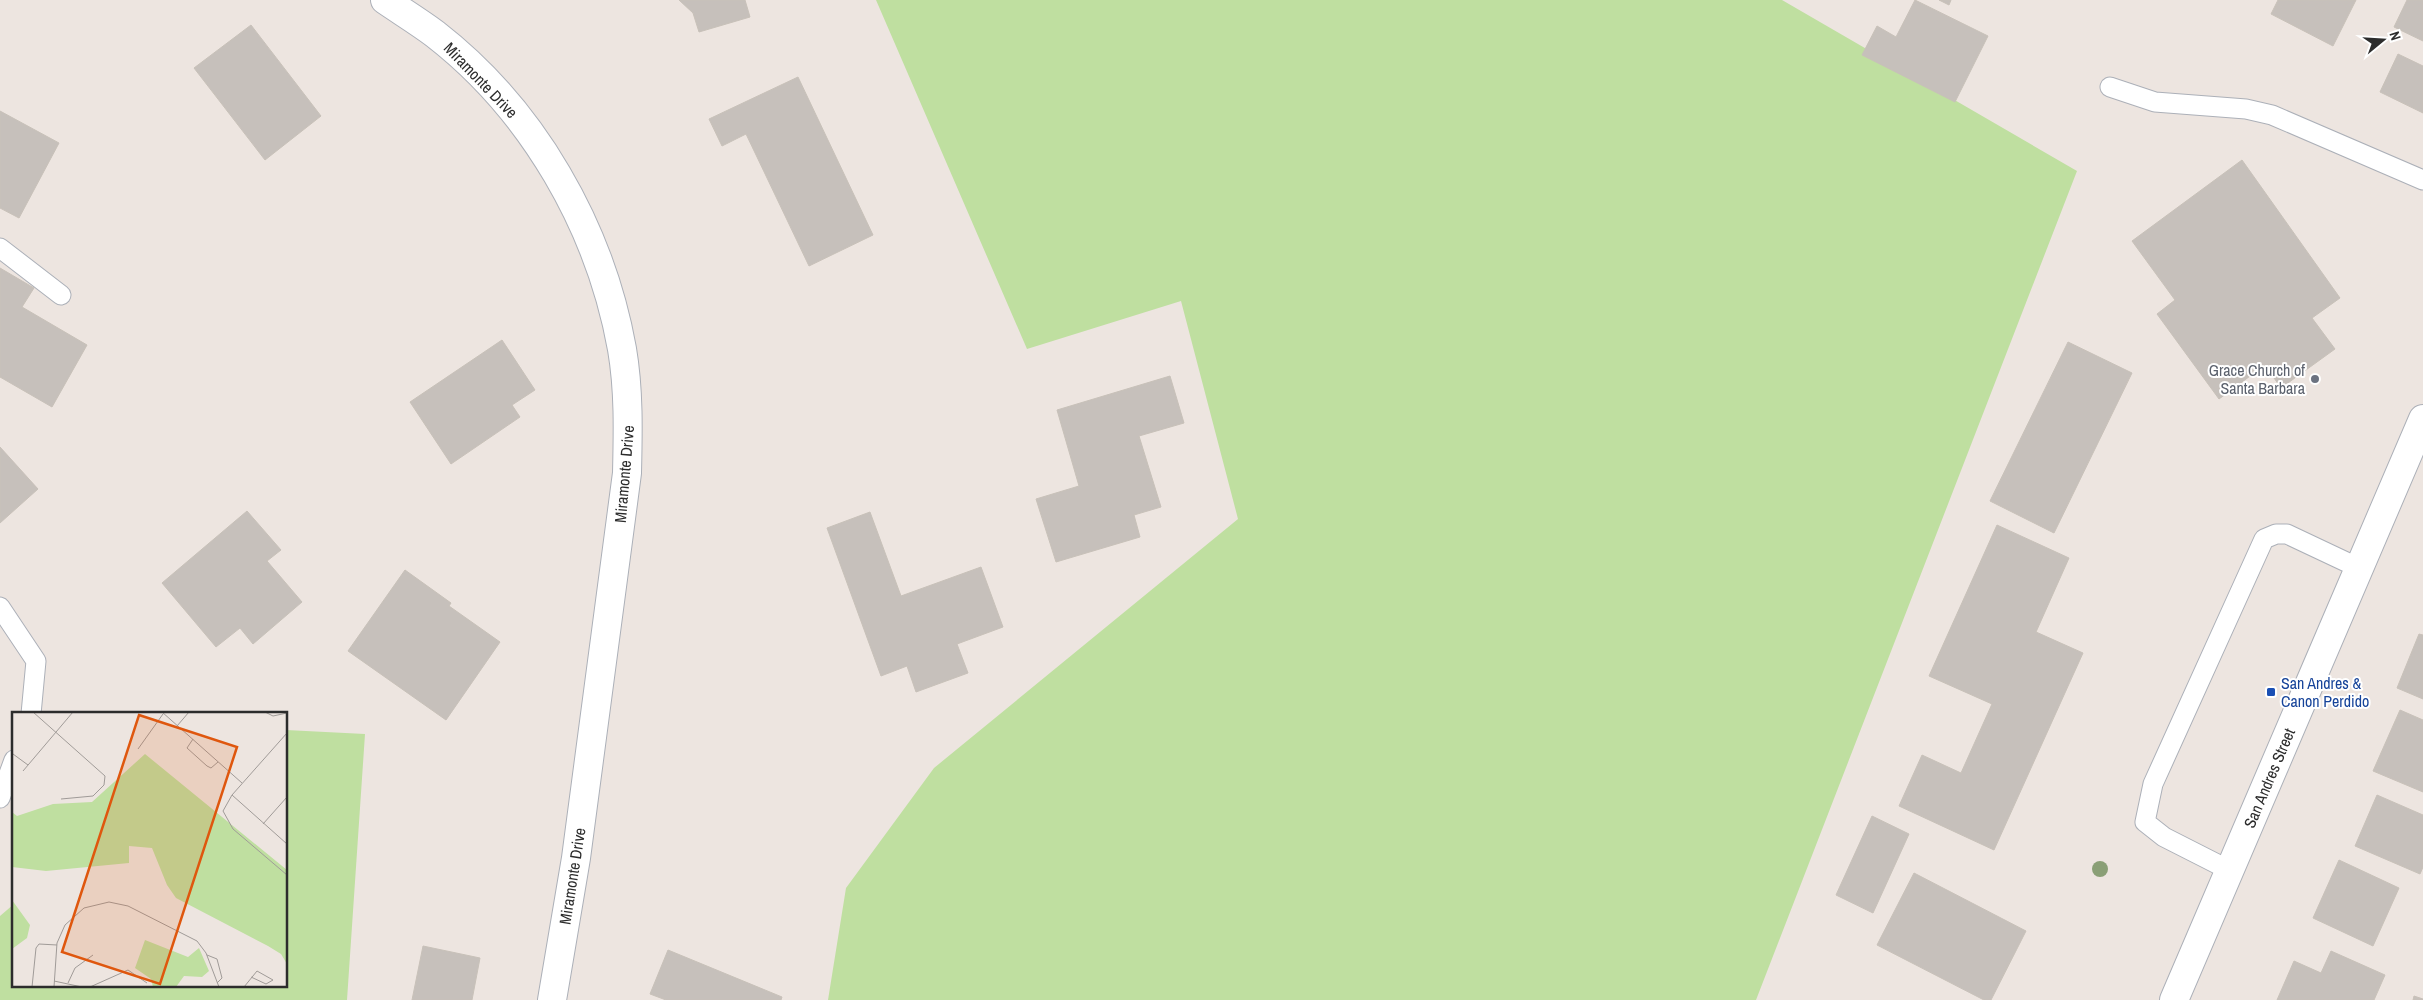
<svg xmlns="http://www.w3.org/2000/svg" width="2423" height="1000" viewBox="0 0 2423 1000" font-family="'Archivo Narrow',sans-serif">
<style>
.green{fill:#bfdfa0}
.building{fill:#c6c0bb;stroke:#c8c1b9}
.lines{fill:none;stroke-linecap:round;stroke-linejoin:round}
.lane-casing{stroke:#acb0b8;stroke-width:21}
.street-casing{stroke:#acb0b8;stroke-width:30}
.lane{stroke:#fff;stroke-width:19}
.street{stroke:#fff;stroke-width:28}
.tree{fill:#8a9f76}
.worship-dot{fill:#6b7280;stroke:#fff;stroke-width:2}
.transit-dot{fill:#1a4fb4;stroke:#fff;stroke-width:2}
.labels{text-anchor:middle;stroke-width:4;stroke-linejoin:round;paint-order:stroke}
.street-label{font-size:16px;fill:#2c2c2c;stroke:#fff}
.worship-label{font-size:16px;fill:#5b616d;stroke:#fff;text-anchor:end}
.transit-label{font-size:16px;fill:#164399;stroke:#fff;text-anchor:start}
.inset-road{fill:none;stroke:#a09b98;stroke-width:1}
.view{fill:#df570e;fill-opacity:0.15;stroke:#df570e;stroke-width:2.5}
.inset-edge{fill:none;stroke:#2c2c2c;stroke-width:2.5}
</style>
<rect width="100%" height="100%" fill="#ede5e0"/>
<!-- green -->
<g class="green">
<polygon points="876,0 1782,0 2077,171 1756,1000 828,1000 846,888 934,768 1238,519 1181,301 1027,349"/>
<polygon points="286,730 365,734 347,1000 0,1000 0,916 14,904 14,986 286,986"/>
</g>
<!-- building -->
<g class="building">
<polygon points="745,0 750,17 699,32 693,13 679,0"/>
<polygon points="1915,0 1988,36 1955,102 1862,55 1877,26 1896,37"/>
<polygon points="1939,0 1951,0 1949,5"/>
<polygon points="2278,0 2356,0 2333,46 2271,14"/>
<polygon points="2407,0 2423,0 2423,41 2394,27"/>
<polygon points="251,25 321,116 265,160 194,68"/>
<polygon points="2398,54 2423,66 2423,113 2380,92"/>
<polygon points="798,77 873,235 809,266 746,134 722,146 709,119"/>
<polygon points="0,111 59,143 19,218 0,208"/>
<polygon points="2242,160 2340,298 2312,318 2335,349 2281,388 2265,365 2219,399 2157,314 2175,300 2132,241"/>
<polygon points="0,268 34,288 22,307 87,345 52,407 0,377"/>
<polygon points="502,340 535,390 512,405 520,417 451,464 410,402"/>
<polygon points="2068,342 2132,373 2054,533 1990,501"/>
<polygon points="1170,376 1184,423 1139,436 1161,507 1134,515 1140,537 1056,562 1036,499 1079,486 1057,410"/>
<polygon points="0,447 38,489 0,523"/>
<polygon points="247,511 281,550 267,561 302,602 253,644 240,628 216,647 162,583"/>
<polygon points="870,512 901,596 981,567 1003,627 957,644 968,673 916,692 907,666 881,676 827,528"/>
<polygon points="1997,525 2069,558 2036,632 2083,653 1994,850 1899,806 1922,755 1961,773 1992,704 1929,676"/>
<polygon points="405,570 451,603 449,606 500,642 446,720 348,651"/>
<polygon points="2419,634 2423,635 2423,699 2397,688"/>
<polygon points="2400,710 2423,720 2423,792 2373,771"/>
<polygon points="2377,795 2423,815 2423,867 2420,874 2355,846"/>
<polygon points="1872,816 1909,834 1873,913 1836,895"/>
<polygon points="2339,860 2399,888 2373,946 2313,918"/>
<polygon points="1914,873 2026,931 1991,1000 1984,1000 1877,945"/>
<polygon points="423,946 480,958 472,1000 412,1000"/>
<polygon points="668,950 782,997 781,1000 666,1000 650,994"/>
<polygon points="2331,951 2385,975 2374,1000 2277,1000 2294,961 2321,973"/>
<polygon points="2414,996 2423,999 2423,1000 2413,1000"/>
</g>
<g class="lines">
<defs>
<g id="lane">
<polyline points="2110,87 2155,102 2246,109 2272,115 2423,180"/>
<polyline points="0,248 61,295"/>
<polyline points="0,607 36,661 31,714"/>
<polyline points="0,798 14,760"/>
<polyline points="2229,870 2164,837 2145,822 2153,784 2264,539 2276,534 2287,534 2359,568"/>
</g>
<g id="street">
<path d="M385 0C401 11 419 22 435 34 533 110 600 227 622 349 629 390 628 432 627 473L576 858 552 1000"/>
<polyline points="2174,1000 2423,419"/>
</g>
</defs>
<!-- lane casing -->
<use href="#lane" class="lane-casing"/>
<!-- street casing -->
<use href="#street" class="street-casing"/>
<!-- lane -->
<use href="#lane" class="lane"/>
<!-- street -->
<use href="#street" class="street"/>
</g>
<!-- trees -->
<circle class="tree" cx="2100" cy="869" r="8"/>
<!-- markers -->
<circle class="worship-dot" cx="2315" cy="379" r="5"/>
<rect class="transit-dot" x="2266" y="687" width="10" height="10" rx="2.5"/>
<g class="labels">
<!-- street labels -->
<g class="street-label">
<text transform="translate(481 80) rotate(46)" y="6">Miramonte Drive</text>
<text transform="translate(624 474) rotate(-85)" y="6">Miramonte Drive</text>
<text transform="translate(2269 778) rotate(-67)" y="6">San Andres Street</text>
<text transform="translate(572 876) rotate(-81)" y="6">Miramonte Drive</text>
</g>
<!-- worship labels -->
<g class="worship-label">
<text x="2305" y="376">Grace Church of<tspan x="2305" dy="18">Santa Barbara</tspan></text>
</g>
<!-- transit labels -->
<g class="transit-label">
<text x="2281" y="689">San Andres &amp;<tspan x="2281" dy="18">Canon Perdido</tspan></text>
</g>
</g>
<!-- overview -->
<g transform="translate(12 712)">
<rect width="275" height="275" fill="#ede5e0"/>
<path d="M133 42 275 158V252L269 242 256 234 164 186 155 173 140 136 117 134V151L34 159 0 155V100L5 104 41 92 80 90ZM0 188 18 213 15 226 0 237ZM133 228 176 245 187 236 197 259 190 265 172 264 164 275H141L139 267 123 256Z" fill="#bfdfa0"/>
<path class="inset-road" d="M21 0 93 64 92 73 81 84 49 87M150 0 230 71M253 0 261 4 275 1M165 14 177 0M275 21 220 83 211 99 221 117 275 163M181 27 175 36 195 54 199 56 206 50M126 37 151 2M1 42 16 53M11 59 61 0M220 83 275 132M251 112 275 85M195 243 205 247 210 266 205 271M239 265 254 272 261 268M42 269 70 275M56 271 63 256 81 243M20 275 24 236 27 232 45 233M42 275 45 231 53 213 72 196 97 190 116 194 185 229 194 241 207 275M78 275 116 258 135 271M232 275 245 259 261 268"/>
<path class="view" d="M127 3 225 35 148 272 50 240Z"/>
<rect width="275" height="275" class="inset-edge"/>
</g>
<!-- north arrow -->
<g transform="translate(2383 40) rotate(72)" stroke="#ffffff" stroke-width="4" paint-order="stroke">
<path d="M0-4L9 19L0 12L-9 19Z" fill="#2c2c2c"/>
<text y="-8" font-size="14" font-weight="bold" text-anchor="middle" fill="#2c2c2c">N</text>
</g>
</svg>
